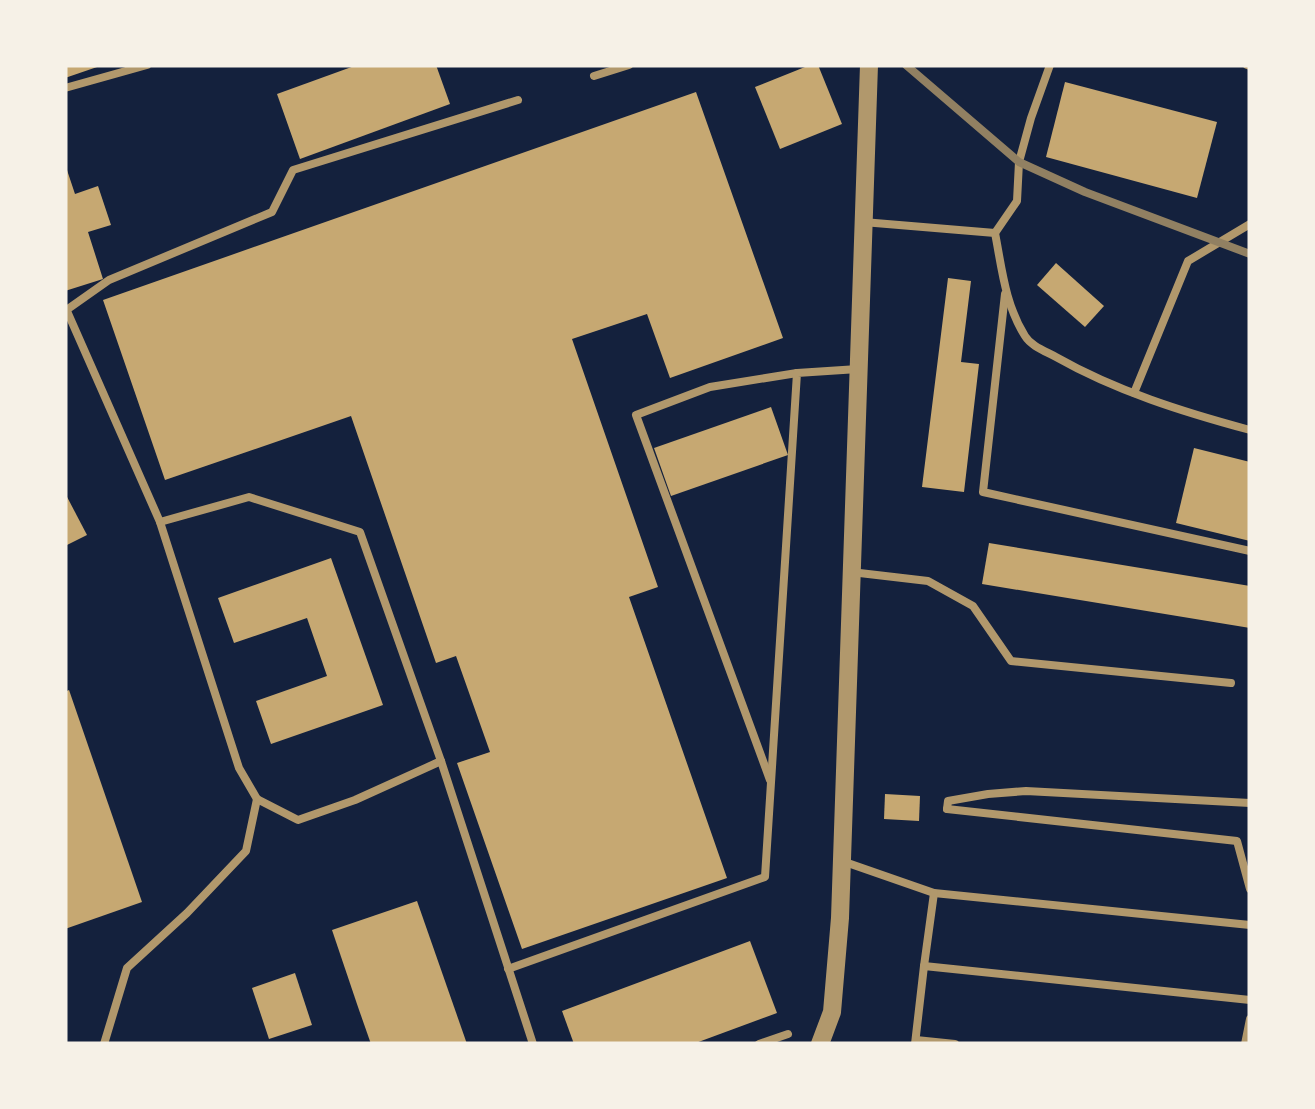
<svg xmlns="http://www.w3.org/2000/svg" width="1315" height="1109" viewBox="0 0 1315 1109" font-family="'Golos Text',sans-serif">
<style>
.building{fill:#c6a872}
.lines{fill:none;stroke-linecap:round;stroke-linejoin:round}
.service{stroke:#b1986c;stroke-width:8}
.tertiary{stroke:#b1986c;stroke-width:18}
.rail{stroke:#918062;stroke-width:8}
</style>
<rect width="100%" height="100%" fill="#14213d"/>
<!-- building -->
<g class="building">
<polygon points="65,65 100,65 100,66 65,78"/>
<polygon points="357,65 436,65 450,104 300,159 277,94"/>
<polygon points="810,65 818,65 842,124 780,149 755,87"/>
<polygon points="1065,82 1217,122 1197,198 1046,157"/>
<polygon points="696,92 783,338 670,378 647,314 572,339 658,587 629,597 727,878 522,949 457,763 490,752 456,656 436,663 351,416 165,480 103,300"/>
<polygon points="65,164 75,194 98,186 111,225 88,232 103,279 65,291"/>
<polygon points="1056,263 1104,306 1085,327 1037,285"/>
<polygon points="948,278 971,281 961,362 979,364 964,492 922,487"/>
<polygon points="771,407 788,455 671,496 654,448"/>
<polygon points="1194,448 1250,462 1250,541 1176,523"/>
<polygon points="65,493 87,535 65,546"/>
<polygon points="989,543 1250,586 1250,628 982,584"/>
<polygon points="331,558 383,705 271,744 256,701 327,676 307,618 234,643 218,598"/>
<polygon points="69,690 142,902 65,929 65,692"/>
<polygon points="885,794 920,796 919,821 884,819"/>
<polygon points="417,901 467,1044 371,1044 358,1007 332,930"/>
<polygon points="750,941 777,1013 693,1044 574,1044 562,1011"/>
<polygon points="295,973 312,1025 269,1039 252,988"/>
</g>
<g class="lines">
<!-- service -->
<g class="service">
<polyline points="1247,65 1250,66"/>
<polyline points="594,76 629,65"/>
<polyline points="65,88 147,65"/>
<path d="M863 222 995 233C1002 269 1005 304 1025 336 1031 346 1045 351 1056 357 1116 391 1183 412 1250 430"/>
<polyline points="995,233 1017,201 1019,162 1031,118 1050,65"/>
<polyline points="1005,294 983,492 1250,551"/>
<polyline points="65,311 109,280 272,212 293,170 518,100"/>
<polyline points="67,311 160,522 239,768 257,799 298,820 355,800 441,761"/>
<polyline points="1134,393 1188,261 1250,224"/>
<polyline points="160,522 249,497 360,532 441,761 533,1044"/>
<polyline points="851,572 928,581 973,606 1011,661 1231,683"/>
<polyline points="770,780 636,415 710,387 797,373"/>
<polyline points="947,809 1237,841 1250,889"/>
<polyline points="947,809 948,801 988,794 1026,791 1250,803"/>
<polyline points="842,861 934,893 1250,925"/>
<polyline points="924,966 934,893"/>
<polyline points="508,969 765,877 797,373 858,369"/>
<polyline points="916,1040 955,1044"/>
<polyline points="104,1044 127,968 187,913 246,851 257,799"/>
<polyline points="759,1044 788,1034"/>
<polyline points="915,1044 924,966 1250,1000"/>
<polyline points="1245,1044 1250,1019"/>
</g>
<!-- tertiary -->
<polyline class="tertiary" points="820,1044 832,1012 840,918 869,65"/>
<!-- rail -->
<polyline class="rail" points="906,65 1019,162 1085,192 1250,254"/>
</g>
<!-- border -->
<rect width="1315" height="1109" fill="none" stroke="#f6f1e7" stroke-width="135"/>
</svg>
